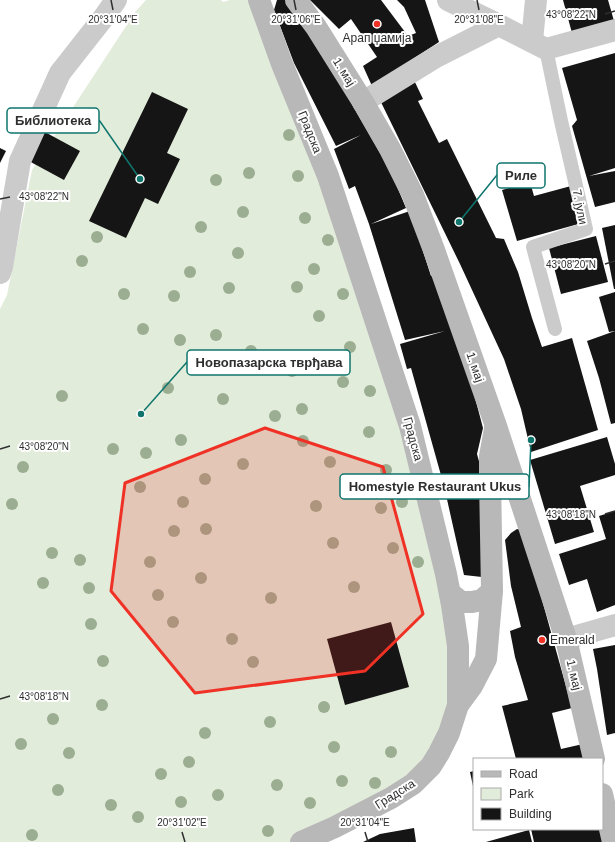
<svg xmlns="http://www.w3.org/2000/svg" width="615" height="842" viewBox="0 0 615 842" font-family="Helvetica,sans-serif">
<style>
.green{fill:#e2ecdb}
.building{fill:#151515}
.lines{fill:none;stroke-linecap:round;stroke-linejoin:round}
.lane{stroke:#cbcbcb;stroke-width:14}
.street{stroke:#cbcbcb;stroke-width:22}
.secondary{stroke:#b8b8b8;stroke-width:22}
.tree{fill:#9bae92}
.marked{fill:#ef3126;fill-opacity:0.2;stroke:#ef3126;stroke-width:3;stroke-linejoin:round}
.ticks{fill:none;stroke:#2e2e2e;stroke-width:1.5}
.poi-dot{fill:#ef3126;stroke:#fff;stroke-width:1.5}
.labels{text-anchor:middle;stroke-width:4;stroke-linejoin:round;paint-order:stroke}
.poi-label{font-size:12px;fill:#2e2e2e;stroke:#fff}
.street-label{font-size:12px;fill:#2e2e2e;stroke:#fff}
.ticks-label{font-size:10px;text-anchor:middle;fill:#2e2e2e;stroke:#fff;stroke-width:4;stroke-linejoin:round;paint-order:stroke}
.leader{fill:none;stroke:#0f766e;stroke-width:1.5}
.callout-dot{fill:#0f766e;stroke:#fff;stroke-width:1.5}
.callout{fill:#fff;stroke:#0f766e;stroke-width:1.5}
.callout-label{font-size:13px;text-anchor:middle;font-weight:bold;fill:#2e2e2e}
</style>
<rect width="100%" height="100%" fill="#fff"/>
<!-- green -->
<polygon class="green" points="146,0 221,0 223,2 230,0 259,0 328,176 446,574 458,705 431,766 301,842 0,842 0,309 7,295 32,170 136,11"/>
<!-- building -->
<g class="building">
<polygon points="277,0 292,0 391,172 406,208 371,224 410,211 431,276 434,275 469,375 483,428 477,454 483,476 482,577 464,575 444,486 411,368 407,369 400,344 445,331 405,340 369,224 355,186 349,189 334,149 361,135 336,146 294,63 274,10"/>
<polygon points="310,0 381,0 408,36 416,33 404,7 397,0 425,0 439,42 372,86 363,66 377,57 351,19 339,29"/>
<polygon points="563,0 608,0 614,21 572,33"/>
<polygon points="615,53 615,168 589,176 615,171 615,202 595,207 572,126 577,120 562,68"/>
<polygon points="412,76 423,99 418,101 439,143 447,139 496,238 504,239 518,272 532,318 542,347 572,338 598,430 531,452 521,409 504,359 460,264 377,94"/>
<polygon points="152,92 188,109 167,153 180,159 158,204 145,198 126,238 89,221"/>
<polygon points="43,131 80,151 64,180 27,160"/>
<polygon points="0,148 6,151 0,163"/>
<polygon points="530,182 534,196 571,186 582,223 517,241 502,190"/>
<polygon points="615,225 615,289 614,289 602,228"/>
<polygon points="596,236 608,282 561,294 549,248"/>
<polygon points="615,292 615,331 609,332 599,297"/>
<polygon points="615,331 615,423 611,424 599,378 587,341"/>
<polygon points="607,437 615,464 615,475 580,486 594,532 555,544 530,460"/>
<polygon points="615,511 615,605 597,612 587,579 569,585 559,554 606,539 599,516"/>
<polygon points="517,529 525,531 536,578 572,708 552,713 561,749 583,744 586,759 516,759 502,706 528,700 515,657 510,631 521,627 511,586 505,540 511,533"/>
<polygon points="391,622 409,687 345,705 327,639"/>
<polygon points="615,645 615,733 607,735 597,669 593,649"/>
<polygon points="474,771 474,786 473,786 470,772"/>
<polygon points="414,828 416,842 363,842 380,834"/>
<polygon points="531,829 600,829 603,842 534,842"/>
<polygon points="529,830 532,842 486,842"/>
</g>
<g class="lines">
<!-- lane -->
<polyline class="lane" points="546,49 561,121 586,229 533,247 555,329"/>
<!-- street -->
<g class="street">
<polyline points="448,0 499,25 546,49 615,30"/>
<polyline points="532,41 536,0"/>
<polyline points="363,102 436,57 499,25"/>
<polyline points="0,273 2,267 20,161 60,73 104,17 116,0"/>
<polyline points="566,639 615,625"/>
</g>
<!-- secondary -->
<g class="secondary">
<polyline points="259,0 282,64 328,176 410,426 446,574 452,605 458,646 458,705 449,733 439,753 431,766 413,784 391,798 335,827 301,842"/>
<polyline points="296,0 316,27 363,102 390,149 413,195 434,250 496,426 566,639 594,759"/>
<polyline points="450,593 461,602 472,602 482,600 492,591"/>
<polyline points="458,705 472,686 486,659 492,591 490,479 490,456 495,429"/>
<polyline points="602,794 613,842"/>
</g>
</g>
<!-- trees -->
<g class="tree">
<circle cx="289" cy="135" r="6"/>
<circle cx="249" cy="173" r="6"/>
<circle cx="298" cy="176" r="6"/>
<circle cx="216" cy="180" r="6"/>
<circle cx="243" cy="212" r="6"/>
<circle cx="305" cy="218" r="6"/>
<circle cx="201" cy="227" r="6"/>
<circle cx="97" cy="237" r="6"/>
<circle cx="328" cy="240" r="6"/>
<circle cx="238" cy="253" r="6"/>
<circle cx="82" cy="261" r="6"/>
<circle cx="314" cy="269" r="6"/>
<circle cx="190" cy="272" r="6"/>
<circle cx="297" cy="287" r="6"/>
<circle cx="229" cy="288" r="6"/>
<circle cx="124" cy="294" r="6"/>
<circle cx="343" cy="294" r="6"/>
<circle cx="174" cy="296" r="6"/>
<circle cx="319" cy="316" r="6"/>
<circle cx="143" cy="329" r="6"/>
<circle cx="216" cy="335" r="6"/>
<circle cx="180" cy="340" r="6"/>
<circle cx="350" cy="347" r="6"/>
<circle cx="251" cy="351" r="6"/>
<circle cx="292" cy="371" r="6"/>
<circle cx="343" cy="382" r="6"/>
<circle cx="168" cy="388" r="6"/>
<circle cx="370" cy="391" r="6"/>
<circle cx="62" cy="396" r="6"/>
<circle cx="223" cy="399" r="6"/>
<circle cx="302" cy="409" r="6"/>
<circle cx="275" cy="416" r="6"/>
<circle cx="369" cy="432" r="6"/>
<circle cx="181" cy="440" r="6"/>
<circle cx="303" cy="441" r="6"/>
<circle cx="113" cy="449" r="6"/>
<circle cx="146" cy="453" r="6"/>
<circle cx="330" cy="462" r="6"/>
<circle cx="243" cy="464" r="6"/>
<circle cx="23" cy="467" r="6"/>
<circle cx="386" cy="470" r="6"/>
<circle cx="205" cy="479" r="6"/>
<circle cx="140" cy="487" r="6"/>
<circle cx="183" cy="502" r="6"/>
<circle cx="402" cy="502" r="6"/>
<circle cx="12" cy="504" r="6"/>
<circle cx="316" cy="506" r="6"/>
<circle cx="381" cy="508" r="6"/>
<circle cx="206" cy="529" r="6"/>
<circle cx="174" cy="531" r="6"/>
<circle cx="333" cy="543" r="6"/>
<circle cx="393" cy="548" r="6"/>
<circle cx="52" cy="553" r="6"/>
<circle cx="80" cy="560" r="6"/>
<circle cx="150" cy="562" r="6"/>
<circle cx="418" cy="562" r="6"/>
<circle cx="201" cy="578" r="6"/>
<circle cx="43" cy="583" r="6"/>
<circle cx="354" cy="587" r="6"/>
<circle cx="89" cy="588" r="6"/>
<circle cx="158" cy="595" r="6"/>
<circle cx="271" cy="598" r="6"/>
<circle cx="173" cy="622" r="6"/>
<circle cx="91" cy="624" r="6"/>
<circle cx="232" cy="639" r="6"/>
<circle cx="103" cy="661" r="6"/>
<circle cx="253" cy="662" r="6"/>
<circle cx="102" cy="705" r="6"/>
<circle cx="324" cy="707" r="6"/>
<circle cx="53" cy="719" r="6"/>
<circle cx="270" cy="722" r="6"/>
<circle cx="205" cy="733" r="6"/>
<circle cx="21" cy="744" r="6"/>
<circle cx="334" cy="747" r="6"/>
<circle cx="391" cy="752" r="6"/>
<circle cx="69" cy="753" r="6"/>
<circle cx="189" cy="762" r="6"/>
<circle cx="161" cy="774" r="6"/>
<circle cx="342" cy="781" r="6"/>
<circle cx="375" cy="783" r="6"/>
<circle cx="277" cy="785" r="6"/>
<circle cx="58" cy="790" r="6"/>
<circle cx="218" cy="795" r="6"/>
<circle cx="181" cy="802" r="6"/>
<circle cx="310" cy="803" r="6"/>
<circle cx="111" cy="805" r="6"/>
<circle cx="138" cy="817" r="6"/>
<circle cx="268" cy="831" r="6"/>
<circle cx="32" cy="835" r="6"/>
</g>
<!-- marked area -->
<path class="marked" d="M265 428 383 467 423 614 365 671 195 693 111 591 125 483Z"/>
<!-- ticks -->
<path class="ticks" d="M111 0 113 10M294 0 296 10M477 0 479 10M605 14 615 11M0 199 10 197M605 264 615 261M0 449 10 446M605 514 615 511M0 699 10 696M182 832 185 842M365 832 368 842"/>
<!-- markers -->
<g class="poi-dot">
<circle cx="377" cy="24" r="4"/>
<circle cx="542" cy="640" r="4"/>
</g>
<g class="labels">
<!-- poi labels -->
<g class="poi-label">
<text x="377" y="42">Арап џамија</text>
<text x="550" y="644" text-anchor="start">Emerald</text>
</g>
<!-- street labels -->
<g class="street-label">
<text transform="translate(344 72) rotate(58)" y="4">1. мај</text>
<text transform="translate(310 132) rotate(68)" y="4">Градска</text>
<text transform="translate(580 207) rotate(79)" y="4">7. јули</text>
<text transform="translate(475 367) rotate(71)" y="4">1. мај</text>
<text transform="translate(413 439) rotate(75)" y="4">Градска</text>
<text transform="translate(574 675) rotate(77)" y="4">1. мај</text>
<text transform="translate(395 794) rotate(-32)" y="4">Градска</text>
</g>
</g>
<g class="ticks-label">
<text x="571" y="18">43°08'22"N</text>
<text x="113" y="23">20°31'04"E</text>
<text x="296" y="23">20°31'06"E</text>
<text x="479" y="23">20°31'08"E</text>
<text x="44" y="200">43°08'22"N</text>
<text x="571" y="268">43°08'20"N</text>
<text x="44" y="450">43°08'20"N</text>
<text x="571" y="518">43°08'18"N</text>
<text x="44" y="700">43°08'18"N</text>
<text x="182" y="826">20°31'02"E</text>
<text x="365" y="826">20°31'04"E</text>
</g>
<!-- callouts -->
<path class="leader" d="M140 179L99 120M459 222L497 175M141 414L187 362M531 440L529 487"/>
<g class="callout-dot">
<circle cx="140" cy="179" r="4"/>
<circle cx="459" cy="222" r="4"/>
<circle cx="141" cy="414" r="4"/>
<circle cx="531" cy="440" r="4"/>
</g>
<g class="callout">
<rect x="7" y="108" width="92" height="25" rx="4"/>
<rect x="497" y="163" width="48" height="25" rx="4"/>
<rect x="187" y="350" width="163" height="25" rx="4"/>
<rect x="340" y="474" width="189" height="25" rx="4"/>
</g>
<g class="callout-label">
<text x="53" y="125">Библиотека</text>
<text x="521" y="180">Риле</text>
<text x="269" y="367">Новопазарска тврђава</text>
<text x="435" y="491">Homestyle Restaurant Ukus</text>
</g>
<!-- legend -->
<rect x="473" y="758" width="130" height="72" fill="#ffffff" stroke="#ababab"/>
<rect x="481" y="771" width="20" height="6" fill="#b8b8b8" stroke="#ababab"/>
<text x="509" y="778" font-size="12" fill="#2e2e2e">Road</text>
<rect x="481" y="788" width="20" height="12" fill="#e2ecdb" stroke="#ababab"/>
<text x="509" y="798" font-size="12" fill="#2e2e2e">Park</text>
<rect x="481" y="808" width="20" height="12" fill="#151515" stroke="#ababab"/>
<text x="509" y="818" font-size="12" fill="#2e2e2e">Building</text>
</svg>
